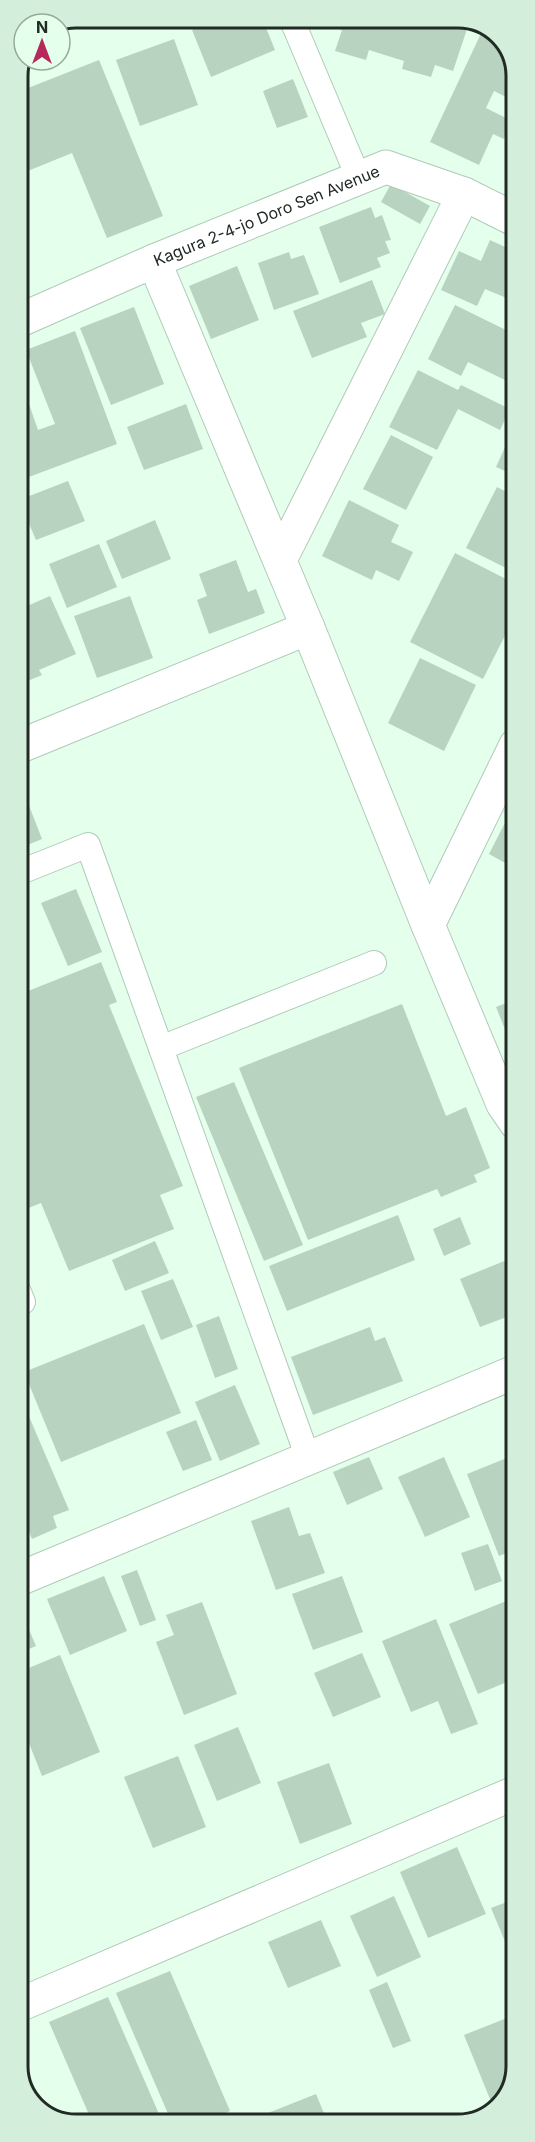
<svg xmlns="http://www.w3.org/2000/svg" width="535" height="2142" viewBox="0 0 535 2142" font-family="Inter,sans-serif">
<style>
.building{fill:#b8d3c0}
.lines{fill:none;stroke-linecap:round;stroke-linejoin:round}
.service-casing{stroke:#b0cab8;stroke-width:26}
.minor-casing{stroke:#b0cab8;stroke-width:35}
.service{stroke:#fff;stroke-width:24}
.minor{stroke:#fff;stroke-width:33}
.labels{text-anchor:middle;stroke-width:4.5;stroke-linejoin:round;paint-order:stroke}
.street-label{font-size:16px;fill:#212b24;stroke:#e4ffec}
.rim{fill:none;stroke:#212b24;stroke-width:3}
</style>
<rect width="100%" height="100%" fill="#e4ffec"/>
<!-- building -->
<g class="building">
<polygon points="220,18 262,18 275,50 211,77 192,30"/>
<polygon points="327,18 466,18 470,20 453,71 435,65 431,77 402,69 404,61 369,50 366,60 335,51 342,30 324,25"/>
<polygon points="484,27 500,35 516,65 516,102 494,91 486,108 512,121 504,139 493,134 479,165 430,142"/>
<polygon points="174,39 198,105 140,126 116,60"/>
<polygon points="99,60 163,216 107,238 72,153 18,175 18,92"/>
<polygon points="293,79 308,117 277,128 263,91"/>
<polygon points="391,184 430,206 420,224 381,202"/>
<polygon points="371,207 375,218 382,215 391,240 385,241 390,253 377,258 381,267 340,283 319,227"/>
<polygon points="490,240 516,252 516,302 485,289 477,306 441,290 459,251 481,261"/>
<polygon points="289,252 291,259 304,255 319,294 274,310 258,263"/>
<polygon points="237,266 259,320 211,339 189,286"/>
<polygon points="372,280 385,314 361,323 367,337 312,358 293,311"/>
<polygon points="455,305 516,335 516,358 505,380 468,362 461,376 428,359"/>
<polygon points="134,307 164,384 111,405 80,328"/>
<polygon points="75,331 117,444 18,481 18,408 29,404 38,430 55,424 26,350"/>
<polygon points="418,370 458,390 461,385 510,409 500,430 458,409 437,450 389,427"/>
<polygon points="186,404 203,449 144,470 127,427"/>
<polygon points="516,423 516,476 496,467"/>
<polygon points="391,435 433,457 406,510 363,489"/>
<polygon points="68,481 85,521 36,540 19,500"/>
<polygon points="497,487 516,497 516,573 466,548"/>
<polygon points="349,500 399,525 391,542 413,552 399,581 376,570 372,580 322,556"/>
<polygon points="155,520 171,559 122,579 106,541"/>
<polygon points="99,544 117,587 67,608 49,564"/>
<polygon points="455,553 516,584 516,614 483,679 410,642"/>
<polygon points="236,560 248,592 256,589 265,613 209,634 197,600 207,596 199,574"/>
<polygon points="50,596 76,654 39,670 42,675 18,685 18,610"/>
<polygon points="130,596 153,658 97,678 74,616"/>
<polygon points="420,658 476,685 444,751 388,723"/>
<polygon points="21,785 42,839 18,849 18,786"/>
<polygon points="516,796 516,809 511,806"/>
<polygon points="510,813 516,816 516,869 489,854"/>
<polygon points="76,889 102,952 68,966 41,903"/>
<polygon points="101,962 117,1002 109,1005 183,1186 160,1195 174,1229 69,1271 41,1203 21,1211 19,1206 18,995"/>
<polygon points="516,999 516,1057 496,1007"/>
<polygon points="402,1004 446,1116 466,1107 490,1168 474,1175 477,1182 441,1197 437,1189 308,1240 239,1068"/>
<polygon points="234,1082 303,1245 264,1261 196,1097"/>
<polygon points="398,1215 415,1260 287,1311 269,1266"/>
<polygon points="460,1217 471,1244 444,1256 433,1229"/>
<polygon points="155,1241 169,1273 125,1291 112,1260"/>
<polygon points="517,1256 517,1313 480,1327 460,1279"/>
<polygon points="173,1279 193,1327 161,1340 141,1291"/>
<polygon points="219,1316 238,1369 215,1378 196,1325"/>
<polygon points="144,1324 181,1413 61,1462 24,1372"/>
<polygon points="370,1327 375,1341 385,1337 403,1381 313,1415 291,1357"/>
<polygon points="235,1385 260,1444 220,1461 195,1402"/>
<polygon points="19,1393 69,1510 53,1516 57,1528 32,1539 19,1507"/>
<polygon points="196,1420 212,1460 183,1471 166,1432"/>
<polygon points="517,1454 517,1549 499,1556 467,1474"/>
<polygon points="369,1457 383,1489 347,1505 333,1472"/>
<polygon points="444,1457 470,1517 425,1537 398,1477"/>
<polygon points="289,1507 299,1536 310,1533 325,1573 276,1590 251,1521"/>
<polygon points="488,1544 502,1581 475,1591 461,1553"/>
<polygon points="137,1570 156,1620 140,1626 121,1576"/>
<polygon points="104,1576 127,1631 70,1655 47,1599"/>
<polygon points="342,1576 363,1632 313,1650 292,1594"/>
<polygon points="509,1600 517,1620 517,1678 478,1694 449,1624"/>
<polygon points="202,1602 237,1694 184,1715 156,1642 174,1635 166,1615"/>
<polygon points="19,1606 36,1646 19,1653"/>
<polygon points="436,1619 478,1724 451,1734 438,1701 411,1712 382,1641"/>
<polygon points="362,1653 381,1697 333,1717 314,1673"/>
<polygon points="60,1655 100,1752 42,1776 19,1718 19,1672"/>
<polygon points="238,1727 261,1783 217,1801 194,1745"/>
<polygon points="178,1756 206,1827 153,1848 124,1777"/>
<polygon points="329,1763 352,1824 300,1844 277,1782"/>
<polygon points="457,1847 486,1914 428,1938 400,1872"/>
<polygon points="394,1896 421,1957 377,1977 350,1916"/>
<polygon points="517,1898 517,1970 491,1908"/>
<polygon points="321,1920 341,1966 288,1988 268,1942"/>
<polygon points="170,1971 230,2111 202,2123 172,2123 116,1993"/>
<polygon points="387,1982 411,2041 393,2048 369,1990"/>
<polygon points="108,1997 163,2123 93,2124 49,2022"/>
<polygon points="517,2014 517,2066 503,2104 494,2109 464,2035"/>
<polygon points="316,2094 328,2123 266,2123 263,2115"/>
</g>
<g class="lines">
<defs>
<g id="service">
<polyline points="291,18 359,179"/>
<polyline points="18,873 88,845 308,1458"/>
<polyline points="161,1048 374,963"/>
<polyline points="19,1292 23,1302"/>
</g>
<g id="minor">
<polyline points="154,261 308,628 428,925 503,1104 516,1123"/>
<path id="s1" d="M18 321 154 261 386 167 464 194 516 220"/>
<polyline points="280,560 464,194"/>
<polyline points="18,747 308,628"/>
<polyline points="428,925 516,745"/>
<polyline points="19,1579 517,1371"/>
<polyline points="19,2005 517,1792"/>
</g>
</defs>
<!-- service casing -->
<use href="#service" class="service-casing"/>
<!-- minor casing -->
<use href="#minor" class="minor-casing"/>
<!-- service -->
<use href="#service" class="service"/>
<!-- minor -->
<use href="#minor" class="minor"/>
</g>
<g class="labels">
<!-- street labels -->
<g class="street-label">
<text dy="6" stroke="none"><textPath href="#s1" startOffset="270">Kagura 2-4-jo Doro Sen Avenue</textPath></text>
</g>
</g>
<!-- crop -->
<path d="M0 0H535V2142H0ZM76 28H458A48 48 0 0 1 506 76V2066A48 48 0 0 1 458 2114H76A48 48 0 0 1 28 2066V76A48 48 0 0 1 76 28Z" fill="#d4eedc" fill-rule="evenodd"/>
<path class="rim" d="M76 28H458A48 48 0 0 1 506 76V2066A48 48 0 0 1 458 2114H76A48 48 0 0 1 28 2066V76A48 48 0 0 1 76 28Z"/>
<!-- north arrow -->
<g transform="translate(42 42)"><circle r="28" fill="#e4ffec" stroke="#96aa9c" stroke-width="1.5"/>
<path d="M0-4.5L10 22L0 15L-10 22Z" fill="#b7295b"/>
<text y="-9" font-size="16" font-weight="bold" text-anchor="middle" fill="#212b24">N</text>
</g>
</svg>
